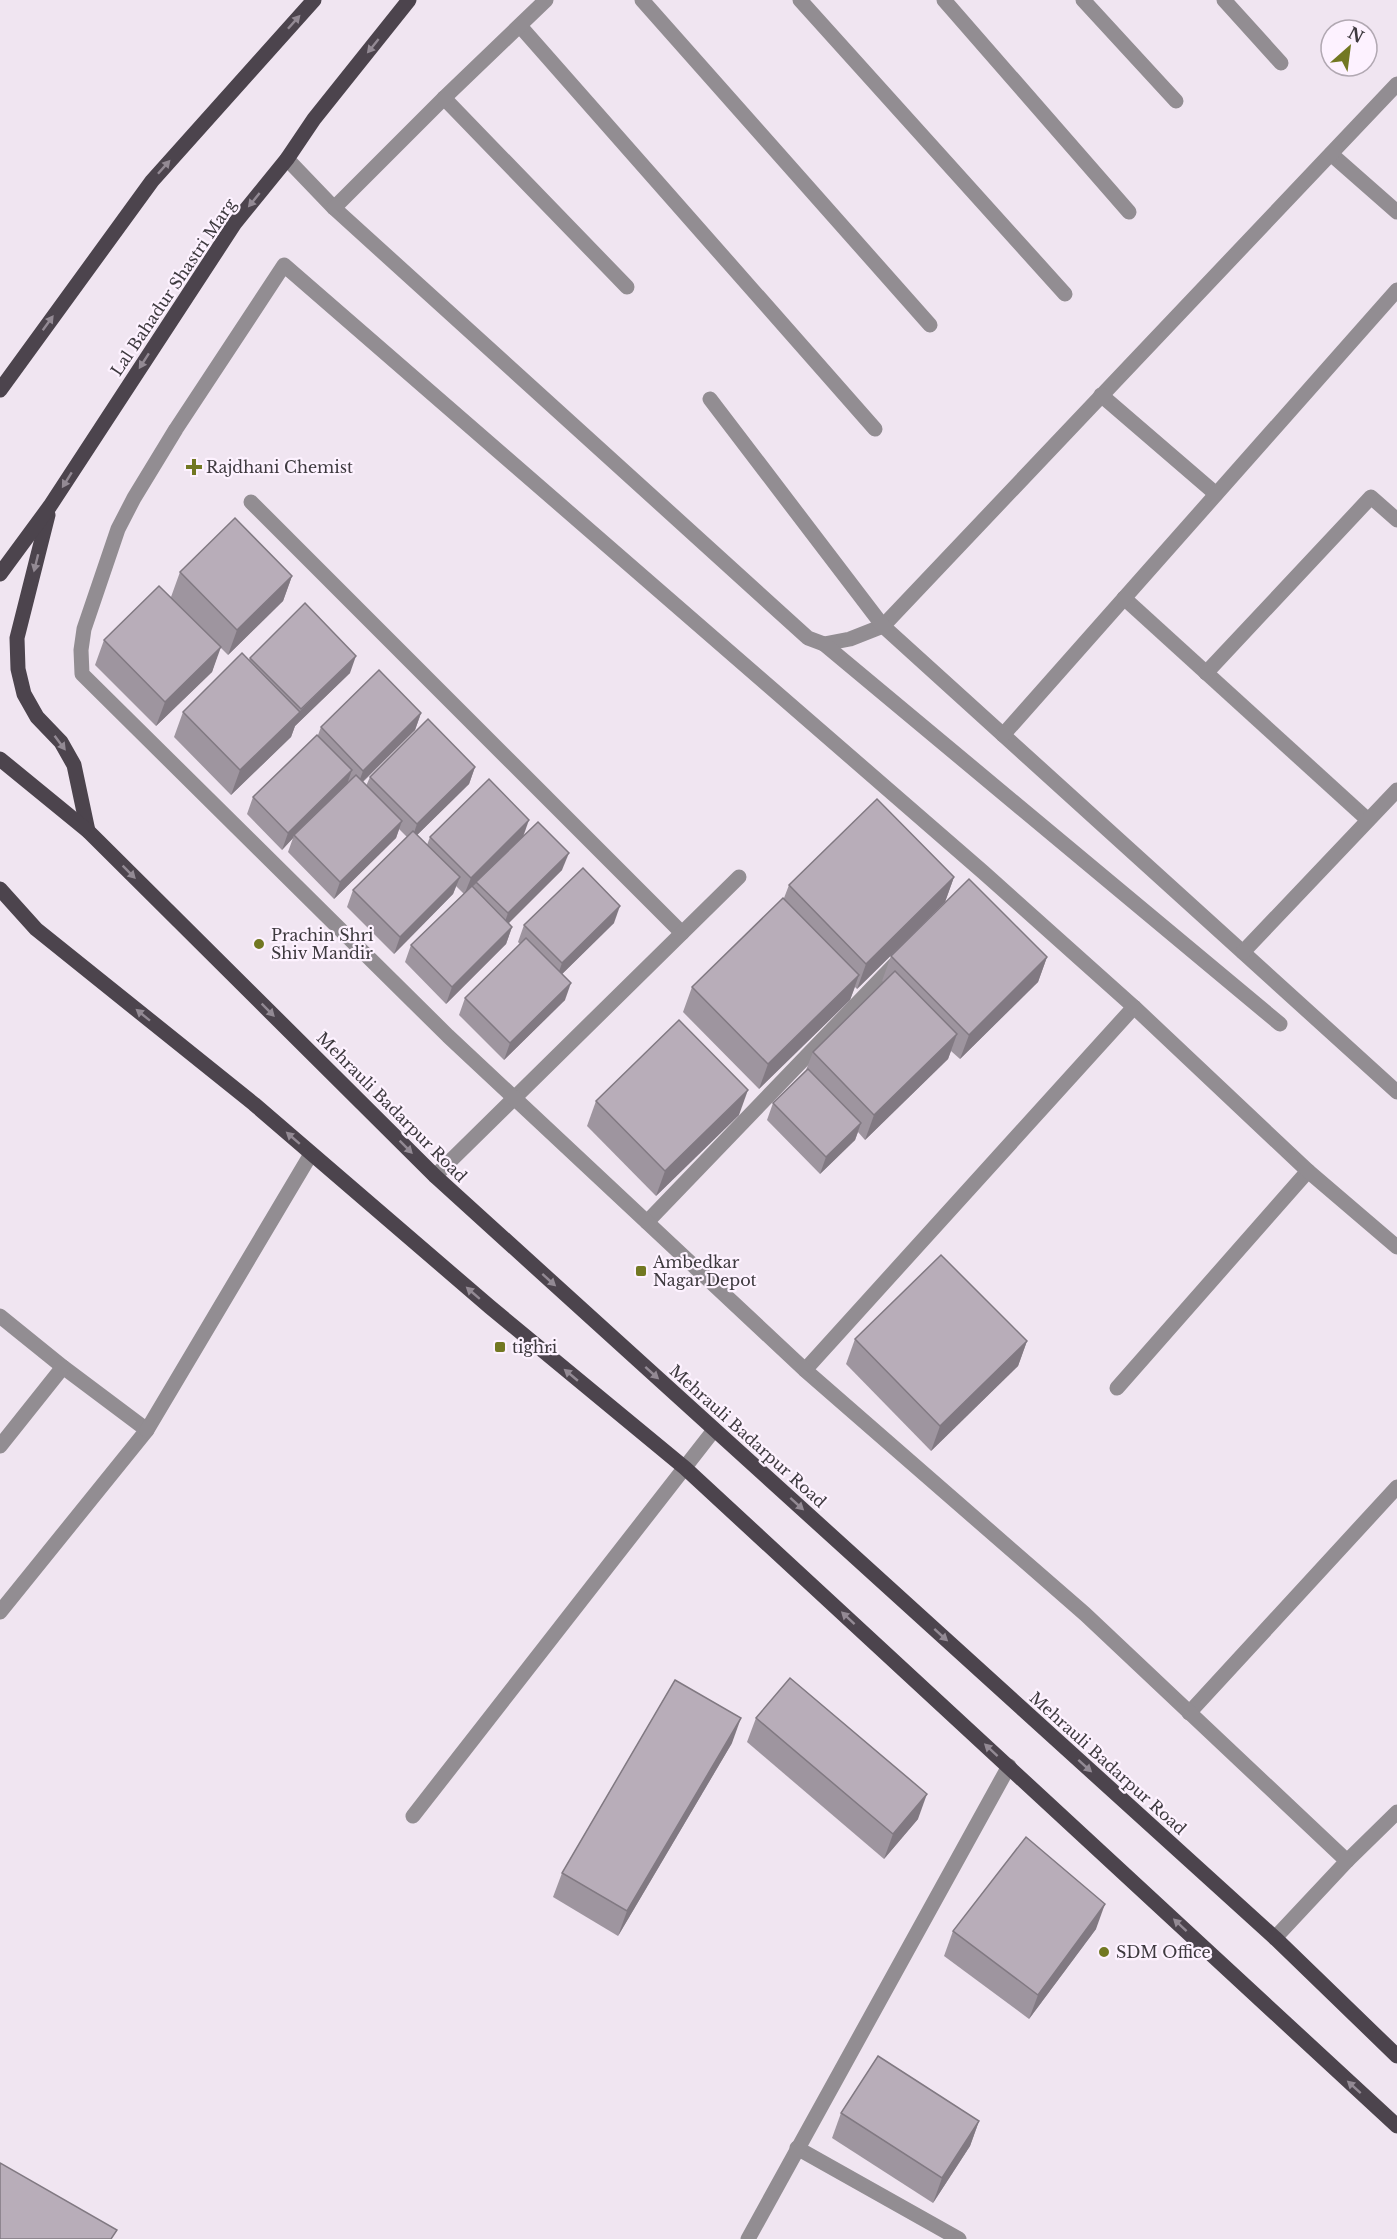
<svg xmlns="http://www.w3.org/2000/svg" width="1397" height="2239" viewBox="0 0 1397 2239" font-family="'Libre Baskerville',serif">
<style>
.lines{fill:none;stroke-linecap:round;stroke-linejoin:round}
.minor{stroke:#928d92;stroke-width:15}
.major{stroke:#4c444d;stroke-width:15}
.wall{fill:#9e959f}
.shaded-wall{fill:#817982}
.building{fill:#b8adb9;stroke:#817982;stroke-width:1.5}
.oneway{fill:#938a94}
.poi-dot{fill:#727822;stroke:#fdf2ff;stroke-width:2}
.labels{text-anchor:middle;stroke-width:4.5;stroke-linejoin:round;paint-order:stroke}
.street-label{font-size:16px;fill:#3e3a3f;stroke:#fdf2ff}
.poi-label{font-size:16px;fill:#3e3a3f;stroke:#fdf2ff;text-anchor:start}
</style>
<rect width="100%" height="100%" fill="#f0e5f1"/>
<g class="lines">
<!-- minor -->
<g class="minor">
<polyline points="642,0 930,325"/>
<polyline points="800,0 1065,294"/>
<polyline points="944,0 1129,212"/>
<polyline points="1083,0 1176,101"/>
<polyline points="1224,0 1281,63"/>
<polyline points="520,26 875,429"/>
<polyline points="444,98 627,287"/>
<polyline points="1331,154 1397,212"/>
<polyline points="287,159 334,208 808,638 824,644 850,639 883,626 1397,84"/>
<polyline points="334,208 444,98 546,0"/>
<polyline points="1101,395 1216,494"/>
<polyline points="710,399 883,626 1397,1092"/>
<polyline points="251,502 682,933"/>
<polyline points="1124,598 1368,820"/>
<polyline points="824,644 1280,1024"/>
<polyline points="1206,673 1371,497 1397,520"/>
<polyline points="1003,735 1397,290"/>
<polyline points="1243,952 1397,790"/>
<polyline points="435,1176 739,877"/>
<polyline points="647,1222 898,961"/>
<polyline points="0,1316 63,1367 147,1430 0,1612"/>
<polyline points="805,1370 1134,1007"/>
<polyline points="1117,1388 1308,1171"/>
<polyline points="147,1430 311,1154"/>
<polyline points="0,1446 63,1367"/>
<polyline points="1189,1713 1397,1487"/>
<polyline points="413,1816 714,1430"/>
<polyline points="1347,1861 1397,1812"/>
<polyline points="1275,1938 1347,1861 1085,1614 805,1370 448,1036 82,674 81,650 84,629 118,529 134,498 176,429 284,265 983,872 1134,1007 1308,1171 1397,1247"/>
<polyline points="797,2148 959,2239"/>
<polyline points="748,2239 1009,1766"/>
</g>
<!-- major -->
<g class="major">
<polyline points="0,390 152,181 314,0"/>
<polyline points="48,515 17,638 18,669 24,694 37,717 61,742 74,765 88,831"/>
<polyline points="0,574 50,506 235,223 287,159 314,119 409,0"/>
<polyline points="0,759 88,831 435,1176 1275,1938 1397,2056"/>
<polyline points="0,889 36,929 254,1104 490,1307 685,1468 1397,2126"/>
</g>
</g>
<!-- wall -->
<g class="wall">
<polygon points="180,572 292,576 283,601 228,655 220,647 212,672 156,726 95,665 104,640 171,597"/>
<polygon points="250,658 350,673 295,726 291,737 231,795 174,737 183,712 249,660"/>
<polygon points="421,713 415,730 363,782 366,786 370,777 475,767 469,784 417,835 427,845 430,837 523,836 562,870 508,923 512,927 506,944 446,1004 405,962 411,945 464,894 456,886 453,894 394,954 347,907 353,890 407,837 399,829 396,838 334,899 288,852 293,838 282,850 247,814 253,797 318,735 321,727"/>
<polygon points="954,877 945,902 857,989 855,987 850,1000 759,1089 683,1012 692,987 784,898 789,885"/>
<polygon points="614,923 562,974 565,1000 504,1060 459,1015 465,998 520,944 518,942 524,925"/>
<polygon points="891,956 1047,957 1038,982 960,1059 951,1051 948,1059 865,1140 858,1132 855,1140 820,1174 767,1120 773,1103 806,1070 813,1052 884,982 882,981"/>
<polygon points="596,1101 739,1115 656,1196 587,1126"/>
<polygon points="855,1339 1027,1341 1018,1366 931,1451 846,1364"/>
<polygon points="756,1718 918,1819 884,1859 747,1742"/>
<polygon points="732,1743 618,1936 553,1897 562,1873"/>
<polygon points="1096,1929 1029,2019 944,1956 953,1931"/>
<polygon points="841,2113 979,2121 970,2146 933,2203 832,2138"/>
</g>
<!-- shaded-wall -->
<g class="shaded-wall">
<polygon points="292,576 283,601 228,655 237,630"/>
<polygon points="221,647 212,672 156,726 165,702"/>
<polygon points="356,656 350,673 295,726 291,737 231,795 240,770"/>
<polygon points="421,713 415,730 357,787 363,771"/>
<polygon points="475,767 469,784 411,841 417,824"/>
<polygon points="352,770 346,787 294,835 293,838 282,850 288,833"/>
<polygon points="529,820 523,837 464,895 471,878"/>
<polygon points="402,821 396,838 334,899 340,882"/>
<polygon points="569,853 562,870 502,930 508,913"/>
<polygon points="460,877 453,894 394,954 400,937"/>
<polygon points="954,877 945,902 857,989 866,964"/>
<polygon points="620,906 614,923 556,980 562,963"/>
<polygon points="512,927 506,944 446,1004 452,987"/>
<polygon points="1047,957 1038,982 960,1059 969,1035"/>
<polygon points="859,975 850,1000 759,1089 768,1064"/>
<polygon points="571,983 565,1000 504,1060 510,1043"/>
<polygon points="957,1034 948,1059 865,1140 874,1115"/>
<polygon points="748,1090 739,1115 656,1196 665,1171"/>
<polygon points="861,1123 855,1140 820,1174 826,1157"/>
<polygon points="1027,1341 1018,1366 931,1451 940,1426"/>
<polygon points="741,1718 732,1743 618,1936 627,1911"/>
<polygon points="927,1794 918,1819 884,1859 893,1834"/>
<polygon points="1105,1904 1096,1929 1029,2019 1038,1995"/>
<polygon points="979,2121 970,2146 933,2203 942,2178"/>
</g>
<!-- building -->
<g class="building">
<polygon points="235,518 292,576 237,630 180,572"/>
<polygon points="159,586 221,647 165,702 104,640"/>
<polygon points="305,603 356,656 301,709 250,658"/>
<polygon points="242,653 300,712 240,770 183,712"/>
<polygon points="379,670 421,713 363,771 321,727"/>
<polygon points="428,719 475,767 417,824 370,777"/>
<polygon points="317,735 352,770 288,833 253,797"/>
<polygon points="356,775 402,821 340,882 294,835"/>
<polygon points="489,779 529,820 471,878 430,837"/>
<polygon points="877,799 954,877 866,964 789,885"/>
<polygon points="538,822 569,853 508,913 476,882"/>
<polygon points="413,831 460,877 400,937 353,890"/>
<polygon points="583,868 620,906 562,963 524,925"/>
<polygon points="969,879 1047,957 969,1035 891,956"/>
<polygon points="472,886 512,927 452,987 411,945"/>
<polygon points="783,898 859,975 768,1064 692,987"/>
<polygon points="526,938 571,983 510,1043 465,998"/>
<polygon points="895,971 957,1034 874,1115 813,1052"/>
<polygon points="679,1020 748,1090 665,1171 596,1101"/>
<polygon points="808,1069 861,1123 826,1157 773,1103"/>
<polygon points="941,1255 1027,1341 940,1426 855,1339"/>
<polygon points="790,1678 927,1794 893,1834 756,1718"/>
<polygon points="675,1680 741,1718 627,1911 562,1873"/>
<polygon points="1026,1837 1105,1904 1038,1995 953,1931"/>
<polygon points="878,2056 979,2121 942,2178 841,2113"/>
<polygon points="0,2163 117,2230 111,2239 0,2239"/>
</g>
<!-- one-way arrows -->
<defs><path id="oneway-solid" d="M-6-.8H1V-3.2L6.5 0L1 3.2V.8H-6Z" transform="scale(1.5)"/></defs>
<g class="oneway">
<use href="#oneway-solid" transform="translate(294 22) rotate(-48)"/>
<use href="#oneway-solid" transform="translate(373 46) rotate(129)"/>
<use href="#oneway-solid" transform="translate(164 167) rotate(-48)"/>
<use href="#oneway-solid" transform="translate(254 200) rotate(129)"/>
<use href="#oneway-solid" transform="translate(48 323) rotate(-54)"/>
<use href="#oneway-solid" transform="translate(144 361) rotate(123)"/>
<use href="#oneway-solid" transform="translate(67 480) rotate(122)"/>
<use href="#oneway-solid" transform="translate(36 563) rotate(104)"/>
<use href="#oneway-solid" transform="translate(60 743) rotate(53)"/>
<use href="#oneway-solid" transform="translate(129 872) rotate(45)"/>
<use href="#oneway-solid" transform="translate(268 1010) rotate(45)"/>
<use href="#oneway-solid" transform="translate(143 1015) rotate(-141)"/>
<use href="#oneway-solid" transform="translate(293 1138) rotate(-139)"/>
<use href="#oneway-solid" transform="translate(406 1147) rotate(45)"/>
<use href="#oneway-solid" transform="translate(549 1280) rotate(42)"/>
<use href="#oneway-solid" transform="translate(473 1293) rotate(-139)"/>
<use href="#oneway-solid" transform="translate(652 1373) rotate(42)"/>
<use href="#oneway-solid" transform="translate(571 1375) rotate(-140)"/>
<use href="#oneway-solid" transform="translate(797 1504) rotate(42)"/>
<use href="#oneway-solid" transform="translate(848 1618) rotate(-137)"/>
<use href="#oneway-solid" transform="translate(941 1635) rotate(42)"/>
<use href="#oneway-solid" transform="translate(991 1750) rotate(-137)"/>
<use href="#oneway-solid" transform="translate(1085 1766) rotate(42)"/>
<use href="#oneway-solid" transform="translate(1180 1925) rotate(-137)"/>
<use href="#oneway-solid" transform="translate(1354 2087) rotate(-138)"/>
</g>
<!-- markers -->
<g class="poi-dot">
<path d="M191 458h6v6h6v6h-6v6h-6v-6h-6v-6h6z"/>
<circle cx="259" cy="944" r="6"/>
<rect x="635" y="1265" width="12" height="12" rx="3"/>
<rect x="494" y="1341" width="12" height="12" rx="3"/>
<circle cx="1104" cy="1952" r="6"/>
</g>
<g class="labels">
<!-- street labels -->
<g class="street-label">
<text transform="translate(173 287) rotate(-56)" y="6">Lal Bahadur Shastri Marg</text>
<text transform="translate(392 1107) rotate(45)" y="6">Mehrauli Badarpur Road</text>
<text transform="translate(748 1436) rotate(42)" y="6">Mehrauli Badarpur Road</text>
<text transform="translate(1108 1763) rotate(42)" y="6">Mehrauli Badarpur Road</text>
</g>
<!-- poi labels -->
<g class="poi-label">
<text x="206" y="473">Rajdhani Chemist</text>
<text x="271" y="941">Prachin Shri<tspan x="271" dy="18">Shiv Mandir</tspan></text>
<text x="653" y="1268">Ambedkar<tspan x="653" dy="18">Nagar Depot</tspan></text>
<text x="512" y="1353">tighri</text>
<text x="1116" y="1958">SDM Office</text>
</g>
</g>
<!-- north arrow -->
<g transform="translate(1349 48) rotate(28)"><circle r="28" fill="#fdf2ff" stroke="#b1a8b2" stroke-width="1.5"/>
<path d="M0-4.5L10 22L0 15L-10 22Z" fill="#727822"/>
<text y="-9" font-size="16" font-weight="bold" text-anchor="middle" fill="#3e3a3f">N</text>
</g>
</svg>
